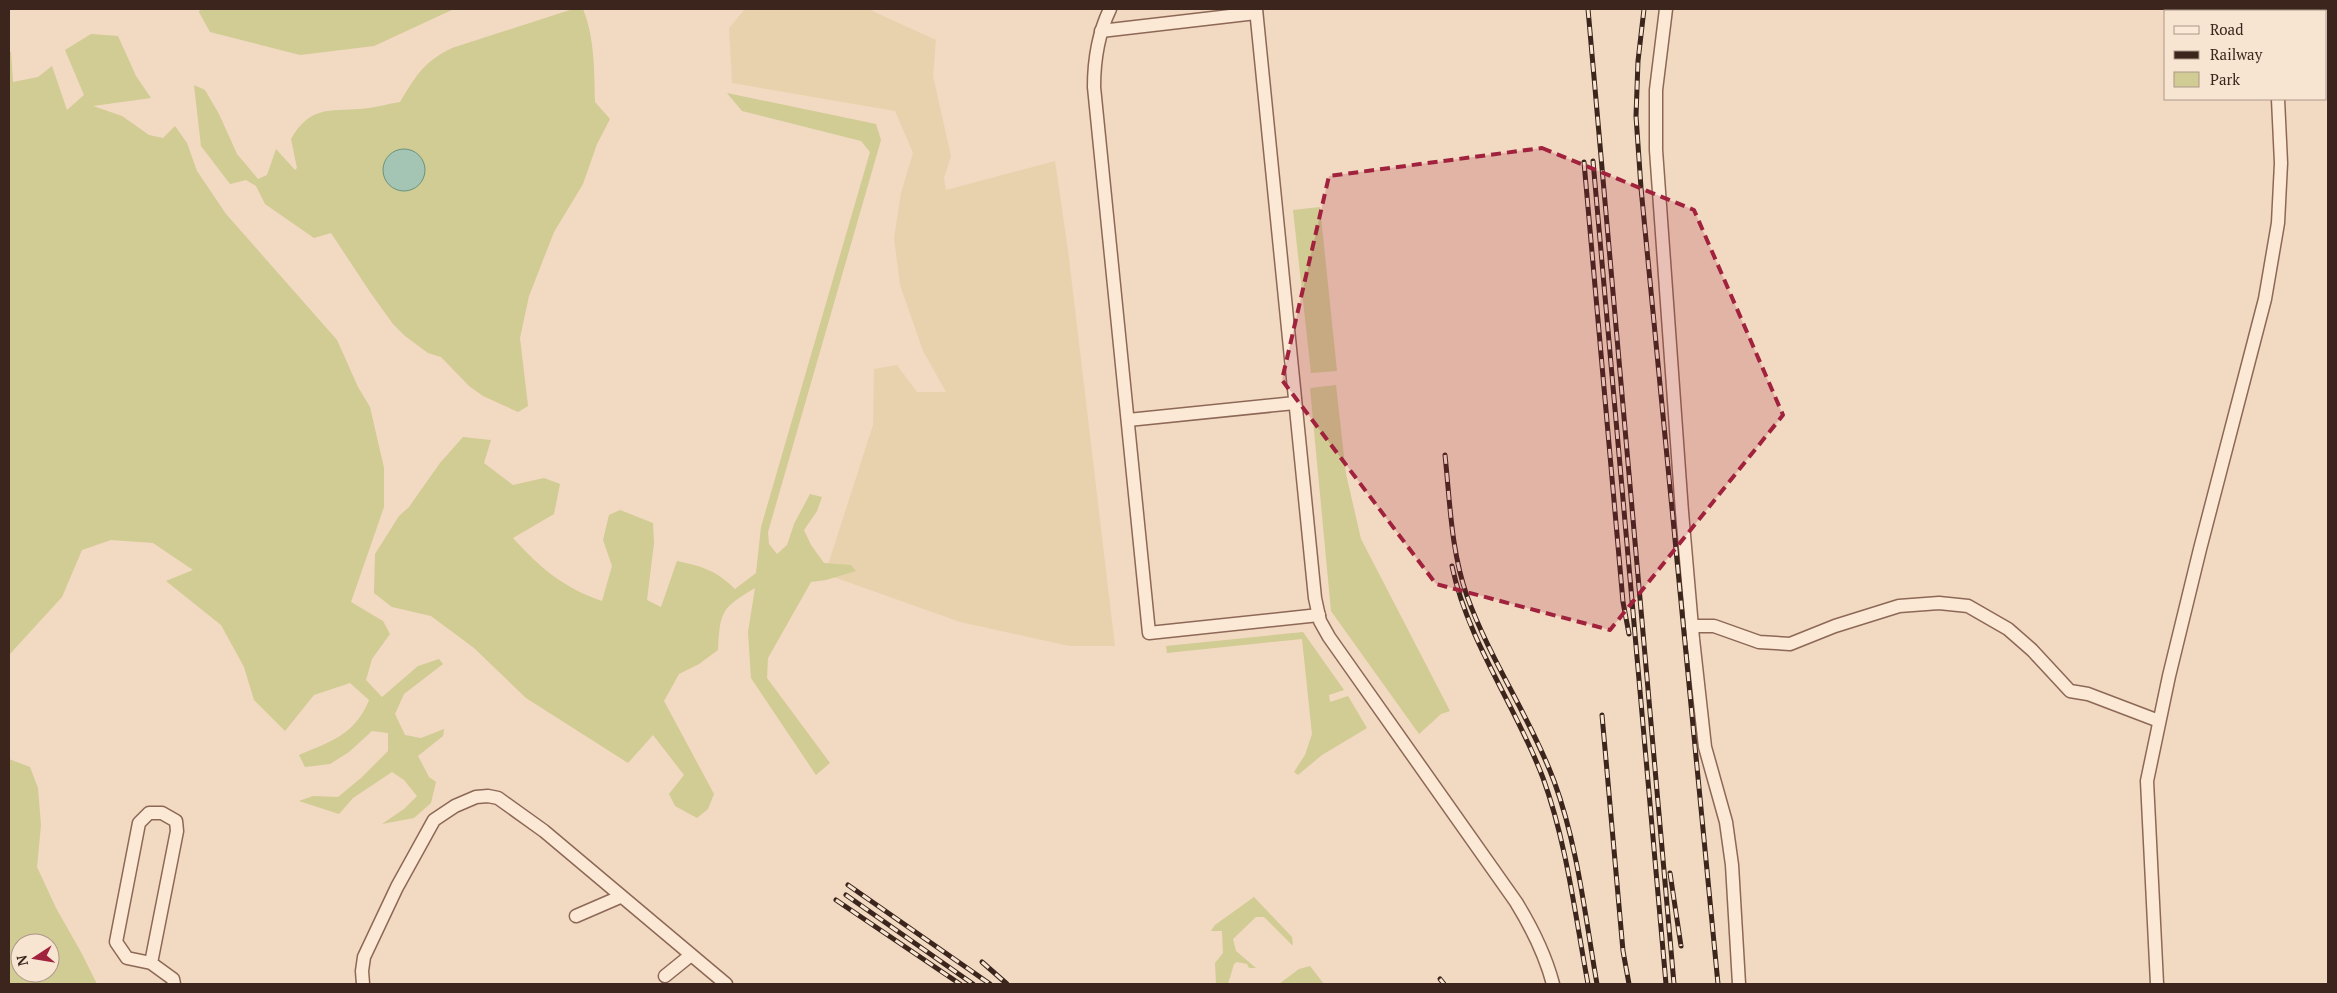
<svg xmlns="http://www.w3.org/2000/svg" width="2337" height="993" viewBox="0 0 2337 993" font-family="'PT Serif',serif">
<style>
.farmland{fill:#e8d2ae}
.green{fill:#d1cb94;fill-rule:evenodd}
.water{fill:#a4c4b4;stroke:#6a9380}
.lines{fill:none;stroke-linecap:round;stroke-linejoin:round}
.minor-casing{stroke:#8d6857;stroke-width:15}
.minor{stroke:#fbe8d5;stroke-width:12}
.rail-casing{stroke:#3b251c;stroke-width:5}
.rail{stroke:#f8e5d1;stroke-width:3;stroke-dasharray:9;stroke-linecap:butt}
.marked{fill:#a1223d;fill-opacity:0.2;stroke:#a1223d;stroke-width:4;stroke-dasharray:10 6;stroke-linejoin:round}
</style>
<rect width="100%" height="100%" fill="#f2d9c1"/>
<!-- farmland -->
<polygon class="farmland" points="745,9 868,9 936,40 933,76 951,156 944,178 946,190 1055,161 1068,250 1115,646 1069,646 960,622 825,574 873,425 874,369 897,365 917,392 946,392 923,351 900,285 894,238 901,193 913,153 895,111 732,83 729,28"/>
<!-- green -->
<g class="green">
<polygon points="200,9 454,9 374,46 300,55 210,32 199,12"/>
<path d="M573 9H583C595 39 594 71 595 102L610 119 597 144 583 184 554 232 529 296 520 338 528 406 518 412 483 396 469 386 441 357 428 353 405 336 393 324 370 292 331 233 314 238 265 204 256 186 246 180 230 184 201 146 194 85 205 90 219 114 237 154 258 179 267 175 276 149 295 170 297 168 291 139C310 106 329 111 361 109 374 108 387 104 400 102 416 76 423 62 452 48Z"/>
<path d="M91 34 118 36 136 76 151 98 93 106 122 116 149 135 163 138 175 126 187 143 197 171 226 214 337 340 358 387 370 407 384 468V507L351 602 383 621 390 634 372 659 366 680 382 697 418 666 439 659 443 664 404 694 395 714 405 735 421 738 444 729 443 736 418 756 429 777 436 782 431 803 414 818 382 824 404 809 417 796 404 780 392 772 353 798 339 814 299 801 313 796 338 797 361 778 388 751V733L372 731 349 752 330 764 305 767 299 755C330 742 356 734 369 700L350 683 314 695 285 731 254 700 244 667 221 625 166 581 193 570 153 543 111 540 82 550 62 597 9 655V52H11L13 82 38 77 52 66 67 110 84 95 65 50Z"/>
<path d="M727 93 876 124 881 140 768 532 769 544 777 554 787 545 794 524 810 494 822 497 817 511 804 530 811 545 824 563 851 565 856 571 826 580 811 582 768 658 767 678 830 763 816 775 751 678 748 632 755 588C722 608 720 610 718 650L699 664 679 674 664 701 714 794 708 809 697 818 675 806 669 794 684 775 653 735 628 763 526 698 474 648 431 616 392 607 374 593 375 554 399 516 409 507 440 463 463 437 491 440 484 463 513 485 544 478 560 484 554 514 513 538C540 568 564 588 602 601L612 566 603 540 609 515 620 510 653 523 654 543 647 600 661 607 677 561C702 566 717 571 735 589L756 573 761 527 870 152 861 141 742 111Z"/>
<polygon points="1320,207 1337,371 1311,373 1293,210"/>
<polygon points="1336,385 1346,474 1361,539 1450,711 1441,714 1419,734 1331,611 1310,388"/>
<polygon points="1303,632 1344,690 1329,695 1330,702 1348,696 1367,728 1322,755 1298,775 1294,772 1305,755 1312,734 1302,639 1167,653 1166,646"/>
<path d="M9 759 30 767 38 788 41 825 37 867 56 908 82 954 97 984H9ZM20 943H50V973H20Z"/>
<polygon points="1254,897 1292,937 1293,946 1264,917 1256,917 1233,939 1236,951 1256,968 1249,968 1247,964 1237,962 1234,964 1228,984 1216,984 1215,963 1223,953 1222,931 1211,931 1215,925"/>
<polygon points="1310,966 1324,984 1279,984 1299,969"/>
</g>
<!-- water -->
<circle class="water" cx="404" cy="170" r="21"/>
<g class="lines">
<defs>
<g id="minor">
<path d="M1110 9C1098 34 1094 59 1094 87L1149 633 1319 615"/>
<path d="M1256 9 1315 598 1320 621 1329 637 1516 902C1532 928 1545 954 1553 984"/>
<polyline points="1666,9 1656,90 1656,150 1682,512 1693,639 1705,747 1726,822 1732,865 1739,984"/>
<polyline points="2282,11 2282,9"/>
<polyline points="1101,31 1256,13"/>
<polyline points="1128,420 1295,403"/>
<polyline points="1692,626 1714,626 1759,642 1790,644 1835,626 1899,606 1939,603 1968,606 2008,629 2032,650 2070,691 2088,694 2159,721"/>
<polyline points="576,916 620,897"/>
<polyline points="151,963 177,831 176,821 162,813 149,813 139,823 116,942 127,958 151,963 173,979 174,984"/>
<polyline points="665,976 691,955"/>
<polyline points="363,984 362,971 364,957 397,887 434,820 455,806 476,797 488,796 498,798 544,831 726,984"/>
<polyline points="2157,984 2147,781 2169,676 2200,549 2265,299 2278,223 2281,163 2278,99"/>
</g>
</defs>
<!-- minor casing -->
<use href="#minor" class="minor-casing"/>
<!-- minor -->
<use href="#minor" class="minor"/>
<defs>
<g id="rail">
<polyline points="1588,9 1674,984"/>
<polyline points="1644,9 1638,61 1636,116 1641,188 1718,984"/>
<polyline points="1593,161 1666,984"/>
<polyline points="1584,162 1623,602 1629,634"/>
<path d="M1445 455C1450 502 1451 551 1467 596 1490 660 1530 717 1554 781 1578 846 1585 916 1597 984"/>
<path d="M1452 566C1468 642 1516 706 1543 778 1567 844 1575 915 1588 984"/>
<polyline points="1602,715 1623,951 1629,984"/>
<polyline points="1670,873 1681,946"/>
<polyline points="848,885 990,984"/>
<polyline points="846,895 973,984"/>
<polyline points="836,900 960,984"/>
<polyline points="982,962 1007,984"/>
<polyline points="1440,979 1444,984"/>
</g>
</defs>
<!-- rail casing -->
<use href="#rail" class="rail-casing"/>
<!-- rail -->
<use href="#rail" class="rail"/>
</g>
<!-- marked area -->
<path class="marked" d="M1542 148 1694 210 1783 415 1610 630 1436 584 1282 380 1329 176Z"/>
<!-- border -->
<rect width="2337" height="993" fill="none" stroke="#3b251c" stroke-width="20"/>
<!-- legend -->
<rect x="2164" y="10" width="162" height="90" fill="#f8e5d1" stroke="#ac9889"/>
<rect x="2174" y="26" width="25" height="8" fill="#fbe8d5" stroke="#ac9889"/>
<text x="2210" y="35" font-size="15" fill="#3b251c">Road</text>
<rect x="2174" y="51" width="25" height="8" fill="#3b251c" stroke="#ac9889"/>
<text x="2210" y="60" font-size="15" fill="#3b251c">Railway</text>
<rect x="2174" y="72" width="25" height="15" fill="#d1cb94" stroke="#ac9889"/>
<text x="2210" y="85" font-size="15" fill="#3b251c">Park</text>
<!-- north arrow -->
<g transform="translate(35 958) rotate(258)"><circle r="24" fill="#f8e5d1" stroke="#ac9889"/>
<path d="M0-4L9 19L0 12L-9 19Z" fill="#a1223d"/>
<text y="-8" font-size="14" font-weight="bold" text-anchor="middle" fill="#3b251c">N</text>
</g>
</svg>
